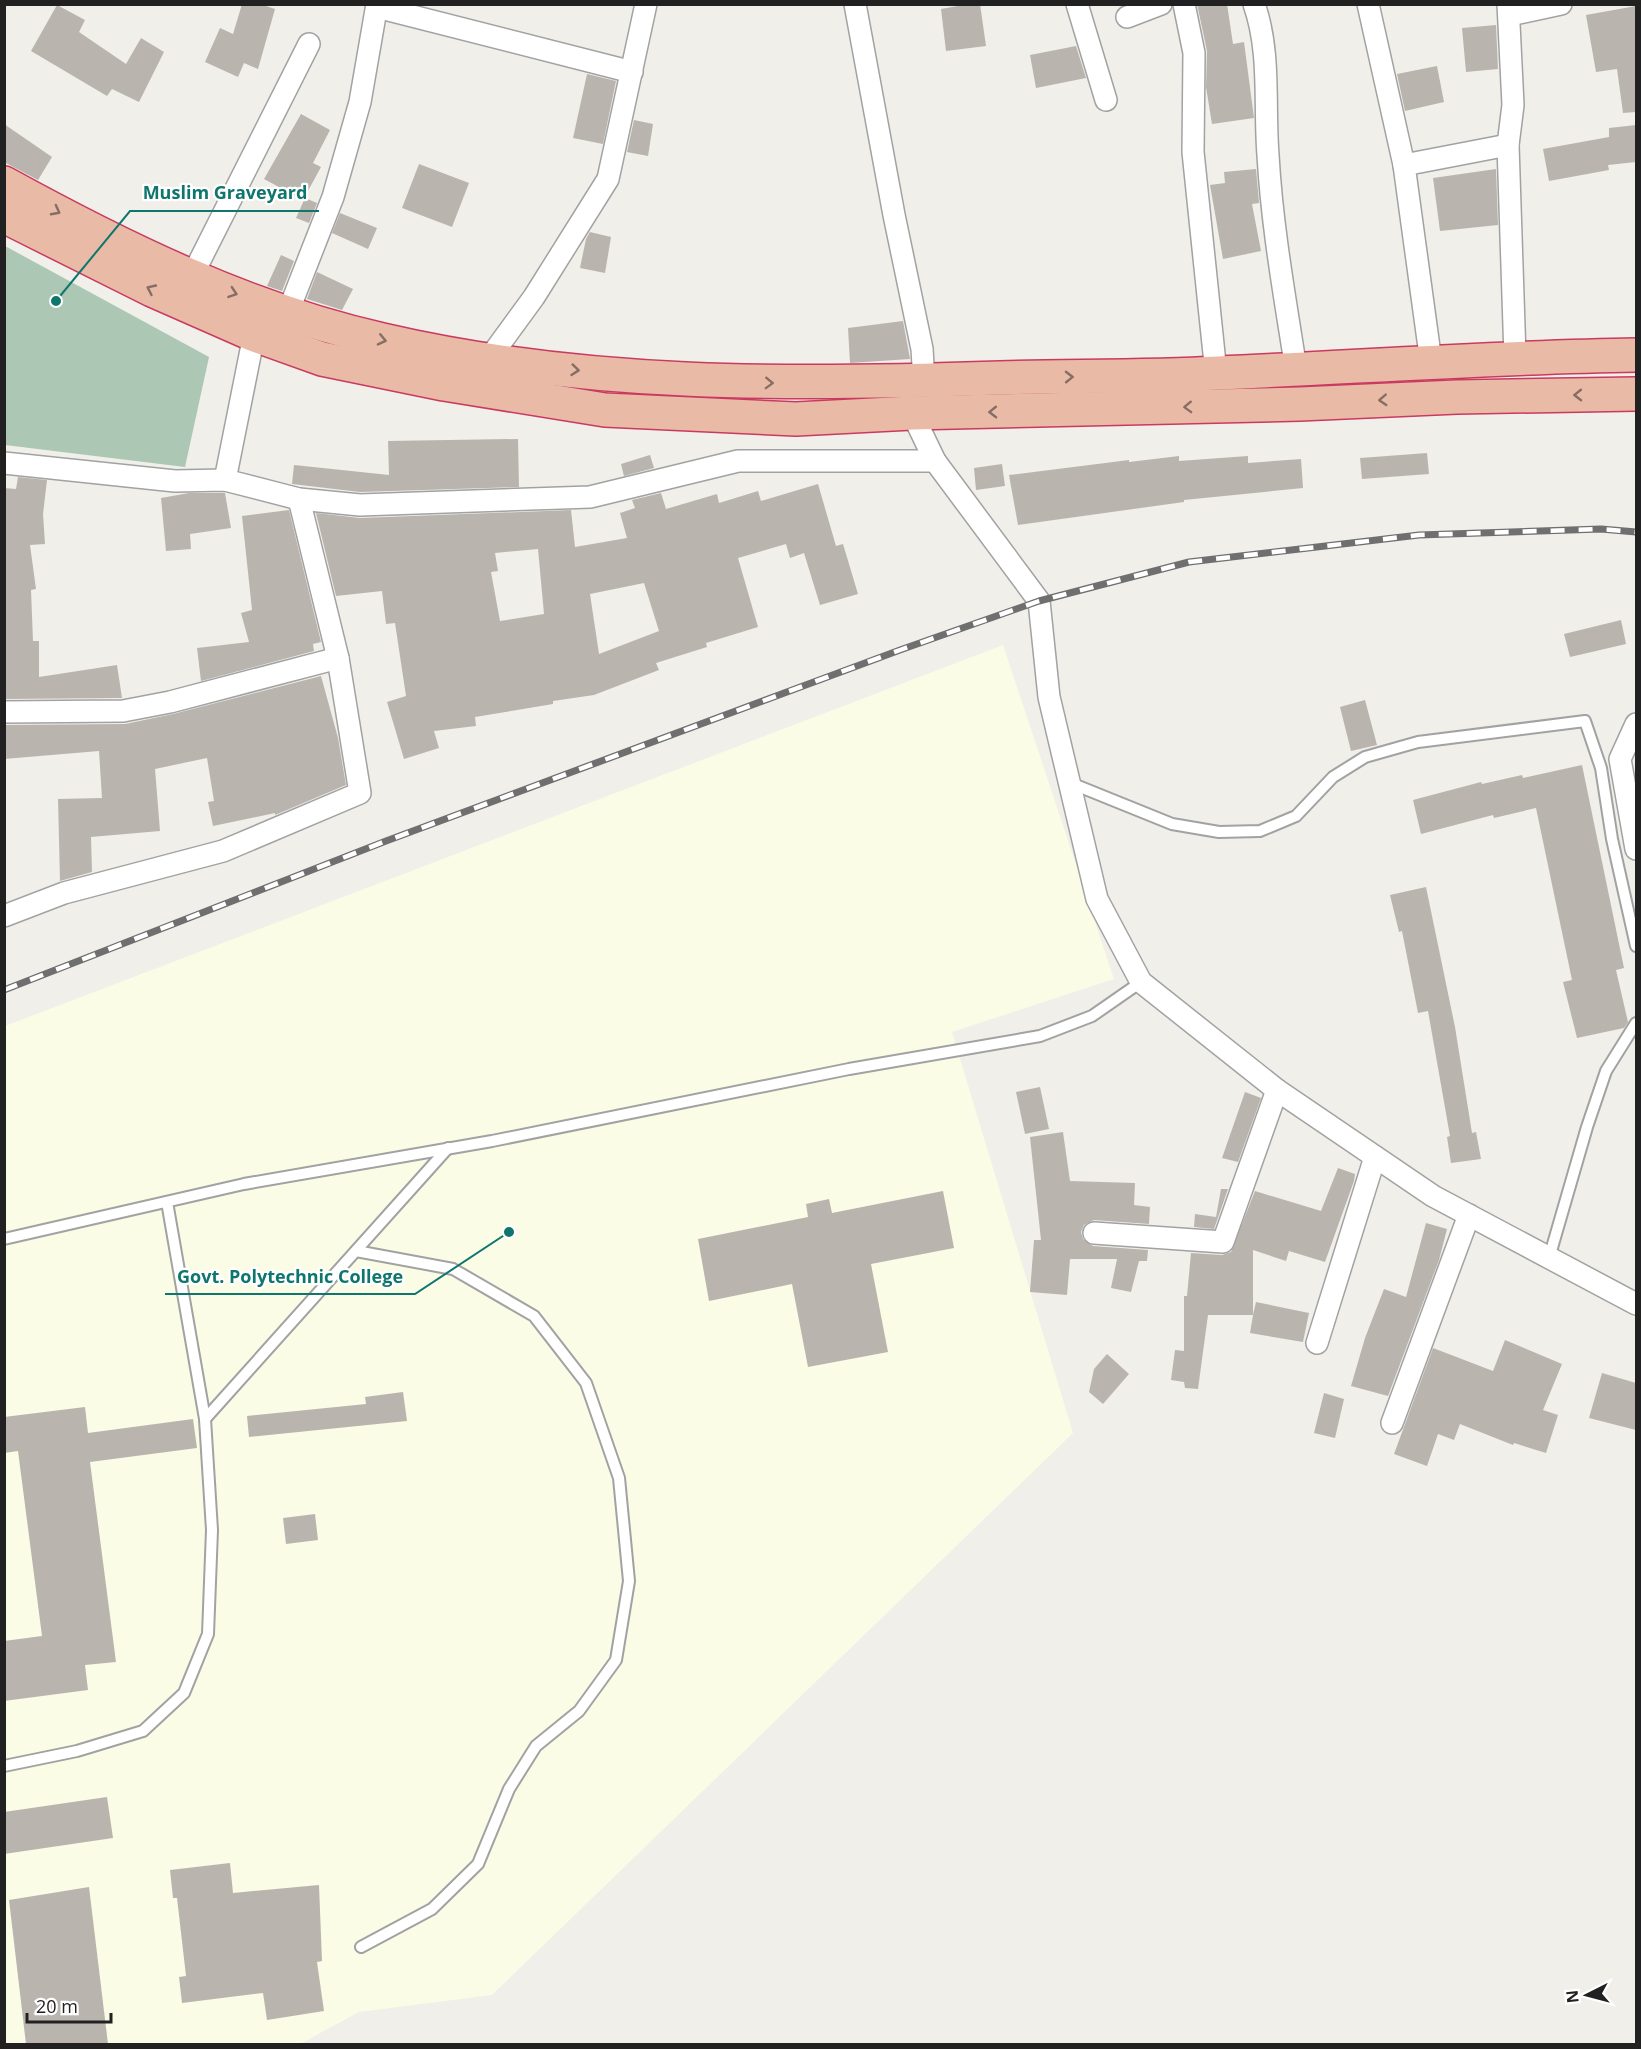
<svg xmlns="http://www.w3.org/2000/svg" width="1641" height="2049" viewBox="0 0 1641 2049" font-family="'Open Sans',sans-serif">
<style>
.education{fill:#fafce6}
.cemetery{fill:#acc7b3}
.building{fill:#bab4af;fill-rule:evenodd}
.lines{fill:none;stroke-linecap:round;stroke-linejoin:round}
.service-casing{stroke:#a2a2a2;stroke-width:14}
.minor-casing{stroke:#a2a2a2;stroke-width:24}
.trunk-casing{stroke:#ca3a60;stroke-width:36}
.service{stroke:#fff;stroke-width:10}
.minor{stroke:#fff;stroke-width:21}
.trunk{stroke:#e9baa6;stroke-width:33}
.rail-casing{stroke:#6f6f6f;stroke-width:7}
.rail{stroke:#fff;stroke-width:4.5;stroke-dasharray:14;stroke-linecap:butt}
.oneway{stroke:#856e64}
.leader{fill:none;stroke:#0f766e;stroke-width:2}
.callout-dot{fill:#0f766e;stroke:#fff;stroke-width:2}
.callout-label{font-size:18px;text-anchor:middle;font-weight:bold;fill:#0f766e;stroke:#fff;stroke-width:4.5;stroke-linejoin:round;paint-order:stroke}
</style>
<rect width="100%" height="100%" fill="#f0efe9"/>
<!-- education -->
<polygon class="education" points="1003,645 1114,979 952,1032 1073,1433 492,1995 359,2012 300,2044 5,2044 5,1026"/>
<!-- cemetery -->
<polygon class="cemetery" points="5,246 209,357 185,467 5,445"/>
<!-- building -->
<g class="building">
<polygon points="242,4 260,4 275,9 258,69 244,63 238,77 205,62 220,28 233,34"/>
<polygon points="969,4 980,4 986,46 946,51 941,9"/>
<polygon points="1197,4 1227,4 1233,44 1244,42 1254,118 1212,124 1206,87 1207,51"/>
<polygon points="57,5 85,20 79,32 126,64 141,38 164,52 139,102 112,89 107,96 31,51"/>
<polygon points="1636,6 1636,112 1623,113 1617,69 1596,72 1586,15"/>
<polygon points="1496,25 1498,69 1466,72 1462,28"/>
<polygon points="1076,46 1086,78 1036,88 1030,55"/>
<polygon points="1437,66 1444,102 1405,111 1397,74"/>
<polygon points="587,74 616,81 603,144 573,138"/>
<polygon points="301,114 330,130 313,163 321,167 303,200 264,179"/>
<polygon points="634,120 653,124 648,156 627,152"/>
<polygon points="4,124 52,157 38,180 4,162"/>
<polygon points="1636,125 1636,162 1608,165 1609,170 1549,181 1543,149 1609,137 1609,128"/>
<polygon points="419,164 469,183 452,227 402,208"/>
<polygon points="1256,169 1259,203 1252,204 1261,251 1223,259 1210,185 1225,183 1224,172"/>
<polygon points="1496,169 1498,225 1440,231 1433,178"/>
<polygon points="305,198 317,203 309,223 296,218"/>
<polygon points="340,213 377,228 368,249 332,233"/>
<polygon points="590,232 611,237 605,273 580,268 586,239"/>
<polygon points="281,255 294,261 282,291 267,286"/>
<polygon points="317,272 353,289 342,310 307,299"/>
<polygon points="903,321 910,359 850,363 848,328"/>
<polygon points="518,439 519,487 360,492 292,484 294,465 389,475 388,441"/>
<polygon points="1427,453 1429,474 1362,479 1360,458"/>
<polygon points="650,455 654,468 624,476 621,464"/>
<polygon points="1179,456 1179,461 1248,456 1248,463 1301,459 1303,488 1184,500 1184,502 1018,525 1009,475 1129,460 1129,462"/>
<polygon points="1002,464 1005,486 976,490 974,468"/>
<polygon points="18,477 47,480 43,514 45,544 30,545 36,589 31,590 33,641 39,641 39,677 117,665 122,698 4,699 4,488 16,489"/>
<path d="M818 484 836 546 843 544 858 594 820 605 804 553 790 558 786 544 738 558 758 627 706 643 707 647 656 663 659 670 594 695 553 701V704L475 717 476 726 434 731 439 748 404 759 387 702 406 696 395 623 386 624 382 591 336 596 316 513 360 518 571 510 575 547 627 538 620 513 635 508 632 500 661 493 666 509 717 494 719 503 758 491 761 501ZM538 549 544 614 500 621 491 572 498 571 495 553ZM644 583 659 631 599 654 590 594Z"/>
<polygon points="189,493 225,493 231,528 190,534 191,549 166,551 161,498"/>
<polygon points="289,510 321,642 313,644 314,651 201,681 197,648 249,642 241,613 252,610 242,516"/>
<polygon points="1621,620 1626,644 1570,657 1564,634"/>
<polygon points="321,676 338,738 346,785 275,815 275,813 213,826 208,802 214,801 207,758 155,769 160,831 91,837 92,872 60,881 58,799 102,798 99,751 4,759 4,725 125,724 173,714"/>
<polygon points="1365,700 1377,745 1351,751 1340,707"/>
<polygon points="1582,765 1624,968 1616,970 1628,1022 1624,1028 1577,1038 1563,982 1572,980 1536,808 1494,818 1493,815 1421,834 1413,800 1481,782 1482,784 1522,775 1523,778"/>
<polygon points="1426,887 1455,1027 1472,1133 1476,1132 1481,1159 1451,1163 1447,1137 1450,1136 1428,1011 1418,1013 1402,931 1399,932 1390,895"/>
<polygon points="1040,1087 1049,1129 1025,1134 1016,1092"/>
<polygon points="1245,1092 1261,1098 1238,1162 1222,1158"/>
<polygon points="1063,1132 1070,1181 1135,1183 1134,1205 1150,1207 1149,1224 1094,1220 1084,1225 1081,1232 1083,1239 1093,1246 1148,1250 1147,1261 1139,1261 1131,1292 1111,1288 1117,1259 1070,1259 1067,1295 1030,1292 1034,1240 1041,1240 1030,1137"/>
<polygon points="1338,1168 1355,1174 1354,1181 1325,1262 1289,1251 1286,1261 1253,1250 1253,1315 1256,1302 1309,1313 1303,1342 1250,1333 1253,1315 1208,1315 1198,1389 1185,1388 1184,1382 1171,1380 1175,1350 1184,1351 1184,1296 1187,1296 1191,1253 1222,1255 1231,1252 1255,1191 1321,1211"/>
<polygon points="1221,1189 1228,1189 1214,1229 1194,1227 1195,1214 1216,1217"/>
<polygon points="943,1191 954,1248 871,1264 888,1352 808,1367 792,1284 709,1301 698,1239 808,1217 806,1204 829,1199 832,1213"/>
<polygon points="1426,1223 1447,1229 1439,1260 1388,1396 1351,1386 1365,1338 1384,1289 1406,1297"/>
<polygon points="1505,1340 1562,1364 1543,1410 1558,1415 1546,1453 1514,1443 1513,1445 1460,1424 1454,1440 1438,1434 1427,1466 1394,1454 1433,1348 1493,1371"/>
<polygon points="1107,1354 1129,1374 1103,1404 1089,1392 1094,1369"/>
<polygon points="1602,1373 1636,1383 1636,1430 1589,1418"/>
<polygon points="403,1392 407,1421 249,1437 247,1416 366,1404 365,1397"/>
<polygon points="1324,1393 1344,1399 1335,1438 1314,1433"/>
<polygon points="85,1407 88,1433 193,1419 197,1448 90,1462 116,1662 85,1665 88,1690 4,1701 4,1641 42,1636 18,1451 4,1453 4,1417"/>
<polygon points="315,1514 318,1540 286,1544 283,1518"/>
<polygon points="107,1797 113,1838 4,1854 4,1812"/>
<polygon points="230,1863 233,1893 319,1885 322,1961 317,1962 324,2011 267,2020 263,1993 182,2003 179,1977 186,1976 177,1898 173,1898 170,1870"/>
<polygon points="89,1887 108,2044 26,2044 9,1900"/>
</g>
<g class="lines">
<defs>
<g id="service">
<polyline points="1068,782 1172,824 1219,832 1260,831 1296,816 1333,777 1365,757 1418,742 1585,721 1601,768 1612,839 1636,946"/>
<polyline points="4,1239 244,1184 492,1141 849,1069 1040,1036 1092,1016 1141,982"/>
<polyline points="356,1251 453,1269 534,1316 586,1383 619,1478 629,1581 616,1660 579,1711 536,1746 509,1789 478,1864 432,1909 361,1947"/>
<polyline points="1549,1258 1587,1127 1606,1071 1636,1023"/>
<polyline points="205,1419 448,1148"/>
<polyline points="4,1766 77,1751 143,1731 184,1693 208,1634 212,1530 205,1419 167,1202"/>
</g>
<g id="minor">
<polyline points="855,4 894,215 922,349 924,381"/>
<polyline points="1077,4 1106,100"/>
<polyline points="1184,4 1194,53 1193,152 1216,373"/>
<path d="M1254 4C1271 52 1264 105 1268 155 1272 227 1285 298 1296 369"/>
<polyline points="1368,4 1404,165"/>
<polyline points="1508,4 1513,105 1508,145 1515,357"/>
<polyline points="377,7 632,72"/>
<polyline points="1510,15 1561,4"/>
<polyline points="1127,17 1161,4"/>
<polyline points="191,278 309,44"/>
<polyline points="288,312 333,197 360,102 377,4"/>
<polyline points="488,360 534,297 608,179 646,4"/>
<polyline points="1431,362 1404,165 1508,145"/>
<polyline points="912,413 935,461 1039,601 1049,697 1097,899 1141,982 1277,1090 1433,1196 1636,1304"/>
<polyline points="4,463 175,481 225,480 299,499 360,505 590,497 738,461 935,461"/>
<polyline points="225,480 256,325"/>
<polyline points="4,712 123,711 170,702 338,658"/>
<polyline points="1636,724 1620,759 1636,849"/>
<polyline points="4,916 64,893 223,851 360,793 338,658 299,499"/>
<polyline points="1094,1233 1223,1242 1277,1090"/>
<polyline points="1317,1343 1375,1157"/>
<polyline points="1392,1423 1469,1215"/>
</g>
<g id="trunk">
<path d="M4 183C124 249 249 310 383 340 585 387 794 385 1000 378 1072 376 1145 377 1218 373 1357 367 1497 357 1636 355"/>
<polyline points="4,216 152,290 252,334 322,359 444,384 605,410 796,419 912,413 1300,404 1457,397 1636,394"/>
</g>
</defs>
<!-- service casing -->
<use href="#service" class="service-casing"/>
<!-- minor casing -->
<use href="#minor" class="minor-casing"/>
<!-- trunk casing -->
<use href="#trunk" class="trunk-casing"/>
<!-- service -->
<use href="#service" class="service"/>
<!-- minor -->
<use href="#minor" class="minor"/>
<!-- trunk -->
<use href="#trunk" class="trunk"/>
<defs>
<polyline id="rail" points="4,990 386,841 900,650 1039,601 1189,562 1419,535 1601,529 1636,532"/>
</defs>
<!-- rail casing -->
<use href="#rail" class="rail-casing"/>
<!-- rail -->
<use href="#rail" class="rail"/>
</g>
<!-- one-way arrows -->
<defs><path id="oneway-chevron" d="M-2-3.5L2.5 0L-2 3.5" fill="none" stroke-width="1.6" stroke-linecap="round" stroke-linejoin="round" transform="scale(1.5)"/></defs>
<g class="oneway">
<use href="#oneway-chevron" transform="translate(56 211) rotate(28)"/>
<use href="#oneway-chevron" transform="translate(151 289) rotate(-155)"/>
<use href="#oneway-chevron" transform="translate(233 293) rotate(19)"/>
<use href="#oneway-chevron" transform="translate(382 340) rotate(13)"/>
<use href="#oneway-chevron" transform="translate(575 370) rotate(6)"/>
<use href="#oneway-chevron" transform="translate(1069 377) rotate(-1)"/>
<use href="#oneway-chevron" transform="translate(769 383) rotate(2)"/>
<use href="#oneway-chevron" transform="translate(1578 395) rotate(179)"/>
<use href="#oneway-chevron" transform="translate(1383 400) rotate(177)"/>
<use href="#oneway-chevron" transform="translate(1188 407) rotate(178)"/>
<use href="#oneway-chevron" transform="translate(993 412) rotate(179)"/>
</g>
<!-- callouts -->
<path class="leader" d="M56 301L130 211H319M509 1232L415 1294H165"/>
<g class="callout-dot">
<circle cx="56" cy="301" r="6"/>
<circle cx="509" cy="1232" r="6"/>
</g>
<g class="callout-label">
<text x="225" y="199">Muslim Graveyard</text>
<text x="290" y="1283">Govt. Polytechnic College</text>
</g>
<!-- border -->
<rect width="1641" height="2049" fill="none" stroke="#212121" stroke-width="12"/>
<!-- north arrow -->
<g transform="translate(1587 1995) rotate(264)" stroke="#ffffff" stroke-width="4.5" paint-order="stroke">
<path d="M0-4.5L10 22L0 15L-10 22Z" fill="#212121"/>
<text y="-9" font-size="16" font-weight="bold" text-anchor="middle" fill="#212121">N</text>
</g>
<!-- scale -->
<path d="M27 2013v9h84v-9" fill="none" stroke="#212121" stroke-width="3"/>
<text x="36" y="2013" font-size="18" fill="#212121" stroke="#ffffff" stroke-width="4.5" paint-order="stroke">20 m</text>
</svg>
